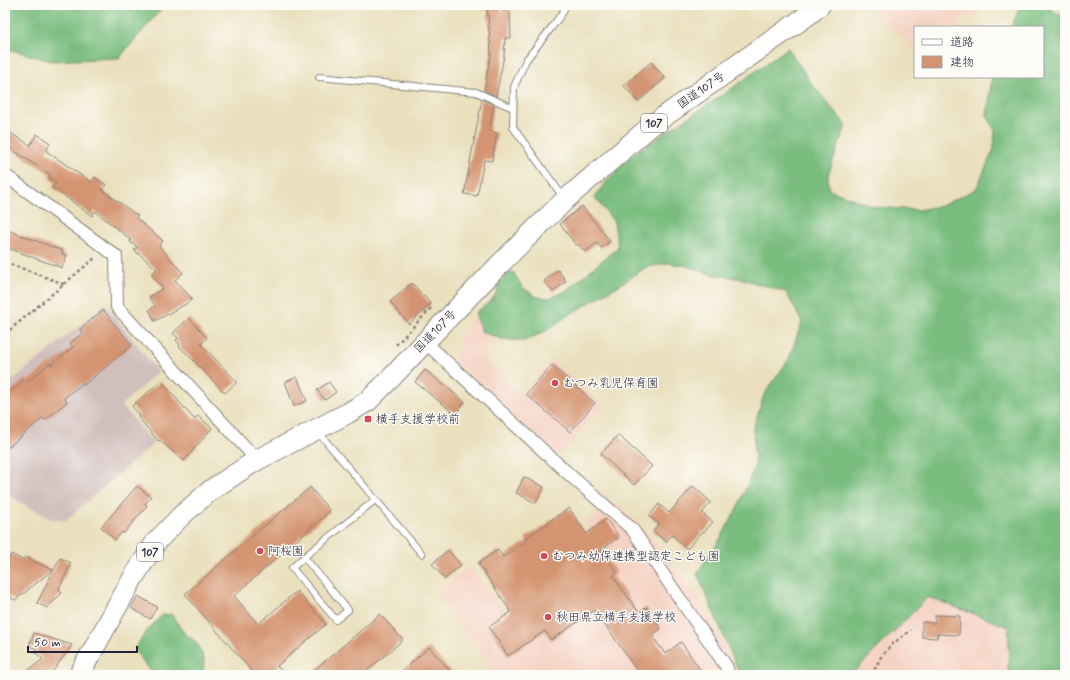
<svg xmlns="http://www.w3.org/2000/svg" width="1070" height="680" viewBox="0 0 1070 680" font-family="Mynerve,'Klee One',sans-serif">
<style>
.built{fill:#f5d2c3}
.industrial{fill:#d1bfbd}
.forest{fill:#7abd7f;stroke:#4e705d}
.building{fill:#d49471}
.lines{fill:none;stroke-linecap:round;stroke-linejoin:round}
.service-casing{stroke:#86817c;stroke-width:8}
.minor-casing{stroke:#86817c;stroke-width:14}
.trunk-casing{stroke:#86817c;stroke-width:22}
.path{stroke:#86817c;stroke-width:2.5;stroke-dasharray:3 3;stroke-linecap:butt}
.service{stroke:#fff;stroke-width:6}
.minor{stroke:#fff;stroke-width:12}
.trunk{stroke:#fff;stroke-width:20}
.poi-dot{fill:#d1495b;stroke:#fdfcf7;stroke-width:1.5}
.labels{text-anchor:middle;stroke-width:3;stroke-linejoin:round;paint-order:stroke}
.shield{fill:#fdfcf7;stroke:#646373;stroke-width:1}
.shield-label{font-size:11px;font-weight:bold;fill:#22223b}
.street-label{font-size:12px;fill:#22223b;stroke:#fdfcf7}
.poi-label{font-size:12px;fill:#22223b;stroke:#fdfcf7;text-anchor:start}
</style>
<rect width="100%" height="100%" fill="#fdfcf7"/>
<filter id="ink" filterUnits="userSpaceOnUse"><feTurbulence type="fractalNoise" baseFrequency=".025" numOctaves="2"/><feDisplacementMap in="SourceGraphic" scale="8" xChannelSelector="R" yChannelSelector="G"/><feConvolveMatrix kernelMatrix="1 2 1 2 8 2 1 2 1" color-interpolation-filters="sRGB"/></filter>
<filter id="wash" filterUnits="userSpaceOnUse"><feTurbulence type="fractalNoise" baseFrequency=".012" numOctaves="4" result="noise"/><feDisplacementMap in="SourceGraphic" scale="16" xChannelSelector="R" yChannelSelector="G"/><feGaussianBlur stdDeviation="0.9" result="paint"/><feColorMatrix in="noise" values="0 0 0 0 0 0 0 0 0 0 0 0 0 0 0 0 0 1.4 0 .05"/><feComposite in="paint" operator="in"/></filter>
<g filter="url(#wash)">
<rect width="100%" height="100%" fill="#eae0bd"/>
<!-- built -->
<g class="built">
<polygon points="870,5 985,5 974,19 966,15 955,27 915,27 915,50"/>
<polygon points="484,310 493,317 485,356 487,361 495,371 523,394 552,360 604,407 558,456 454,362 463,328"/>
<polygon points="616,503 655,542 699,597 738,675 497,675 435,593 470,566 505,613 606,550 585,521"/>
<polygon points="928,596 1009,627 1008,675 851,675"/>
</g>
<!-- industrial -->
<polygon class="industrial" points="105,305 158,372 121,405 154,443 65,521 49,518 5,494 5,386"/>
<!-- forest -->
<g class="forest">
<polygon points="5,5 165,5 119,58 51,61 5,48"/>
<polygon points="1021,5 1042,5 1065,17 1065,675 1008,675 1009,627 928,597 851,675 740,675 697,573 719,541 738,507 755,466 753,429 764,395 789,359 802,322 786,292 743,279 710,274 687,266 669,263 646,267 626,281 564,318 546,331 524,341 502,339 482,332 475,313 491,301 497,292 498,283 508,273 513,272 523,288 537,297 550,298 566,291 618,247 614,222 594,196 629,157 731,89 788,48 811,83 846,125 828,175 829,190 875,207 918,210 941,206 976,189 994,149 995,131 987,115 992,77 1043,77 1043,27 1011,27"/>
<polygon points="171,614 184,633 196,642 204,658 203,675 155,675 142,661 135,648 146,632 162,615"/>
</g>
<g id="blocks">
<!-- building -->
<g class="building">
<polygon points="487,5 501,5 502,11 510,11 511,38 505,38 504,56 496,96 484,90 491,53"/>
<polygon points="651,62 665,78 638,102 624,86"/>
<polygon points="482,99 494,105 489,131 497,133 492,161 484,160 477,196 464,194"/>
<polygon points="5,130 30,145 37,134 50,143 46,151 91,182 95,177 106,185 102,190 138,216 136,218 163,241 159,246 183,273 175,280 192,299 186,304 155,321 149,310 155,306 149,297 163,288 151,274 157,269 134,250 137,247 130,242 131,240 95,211 92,216 52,187 56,183 49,178 51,175 5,145"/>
<polygon points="582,206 610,241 601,248 597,243 585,252 578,244 576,245 560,224"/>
<polygon points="5,229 63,251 62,254 67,255 62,268 5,247"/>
<polygon points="558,270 566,281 553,292 544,281"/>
<polygon points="412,283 431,304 409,324 390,302"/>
<polygon points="103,310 132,345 84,385 83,383 64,398 67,402 45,420 43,418 5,450 5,396 25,379 27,382 50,363 51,365 73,347 70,343 83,333 80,329"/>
<polygon points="189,318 207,338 201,344 237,382 225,393 190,357 179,346 180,345 176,340 178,338 173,333"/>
<polygon points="552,365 595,403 570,432 526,394"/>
<polygon points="425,370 465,402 455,414 415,382"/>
<polygon points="297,377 307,401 294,406 285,382"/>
<polygon points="161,381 194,419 198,416 212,428 184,461 159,440 158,441 138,417 140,415 132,406"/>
<polygon points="329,382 336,392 325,400 317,390"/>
<polygon points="618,435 652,466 634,485 601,454"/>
<polygon points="524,477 544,487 536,503 516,493"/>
<polygon points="137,486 151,497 145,504 147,506 124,533 122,532 115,540 101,527"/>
<polygon points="693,486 711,502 702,513 713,522 704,532 703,531 687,549 672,535 666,542 653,531 659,524 649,516 659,504 669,513"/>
<polygon points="310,487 330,511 234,596 258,624 297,591 326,624 277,666 285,675 255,675 185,594"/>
<polygon points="569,508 586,534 606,519 619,537 601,550 617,573 613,576 639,613 646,607 661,629 652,635 665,654 681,642 704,675 640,675 595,610 551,640 545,631 508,656 489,627 511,612 478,563 498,550 503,557 527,541 525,538 549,523 548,522"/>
<polygon points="448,550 461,565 445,579 432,564"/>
<polygon points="11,554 23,560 25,557 53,570 15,600 5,595 5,567"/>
<polygon points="60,558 71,563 59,589 62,593 47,608 37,603"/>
<polygon points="138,596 157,607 150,619 131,608"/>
<polygon points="380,614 403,640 362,675 309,675"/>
<polygon points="935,615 960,616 959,635 937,634 937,638 922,637 922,622 935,623"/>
<polygon points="34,633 72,645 53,671 48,675 22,675 43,659 36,653 37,649 29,646"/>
<polygon points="429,647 454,675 398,675"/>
</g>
</g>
</g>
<g filter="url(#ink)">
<use href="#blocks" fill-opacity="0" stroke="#86817c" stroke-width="1"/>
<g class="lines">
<defs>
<g id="service">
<polyline points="319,77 476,92 513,108"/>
<polyline points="563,197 513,127 514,87 526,60 552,27 563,12 565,5"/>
<polyline points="318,432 422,554"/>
<polyline points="304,557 348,610 336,620 292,568 304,557 375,500"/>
</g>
<g id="minor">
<polyline points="5,175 116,256 117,307 257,460"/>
<polyline points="425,342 572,477 632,529 726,666 729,675"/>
</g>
<polyline id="trunk" points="79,675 133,578 156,542 181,516 211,490 257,460 348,413 368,401 393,376 425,342 503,261 565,200 652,125 808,15 820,5"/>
</defs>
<!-- service casing -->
<use href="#service" class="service-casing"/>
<!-- minor casing -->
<use href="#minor" class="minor-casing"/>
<!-- trunk casing -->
<use href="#trunk" class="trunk-casing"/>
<!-- path -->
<g class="path">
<polyline points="5,262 64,284"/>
<polyline points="5,334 96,257"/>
<polyline points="396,345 430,309 433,307"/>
<polyline points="873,675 873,672 881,657 891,645 911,630"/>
</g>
<!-- service -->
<use href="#service" class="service"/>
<!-- minor -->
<use href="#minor" class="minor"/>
<!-- trunk -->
<use href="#trunk" class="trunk"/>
</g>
</g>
<!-- markers -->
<g class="poi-dot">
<circle cx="555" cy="383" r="4"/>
<rect x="364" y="415" width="8" height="8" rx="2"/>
<circle cx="260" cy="551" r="4"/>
<circle cx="544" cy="556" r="4"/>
<circle cx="548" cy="617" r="4"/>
</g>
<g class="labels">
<!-- shield labels -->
<g class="shield">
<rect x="641" y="114" width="26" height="18" rx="3"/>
<rect x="137" y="543" width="26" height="18" rx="3"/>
</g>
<g class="shield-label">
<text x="654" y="127">107</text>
<text x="150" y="556">107</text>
</g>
<!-- street labels -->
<g class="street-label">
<text transform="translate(701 90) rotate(-35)" y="4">国道107号</text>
<text transform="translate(435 331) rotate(-46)" y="4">国道107号</text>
</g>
<!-- poi labels -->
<g class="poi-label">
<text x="563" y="387">むつみ乳児保育園</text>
<text x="376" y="423">横手支援学校前</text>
<text x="268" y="555">阿桜園</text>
<text x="552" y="560">むつみ幼保連携型認定こども園</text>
<text x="556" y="621">秋田県立横手支援学校</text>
</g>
</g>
<!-- margin -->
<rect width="1070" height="680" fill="none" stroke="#fdfcf7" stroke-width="20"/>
<!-- legend -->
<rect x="914" y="26" width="130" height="52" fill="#fdfcf7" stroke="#a5a5ac"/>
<rect x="922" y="39" width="20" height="6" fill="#ffffff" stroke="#a5a5ac"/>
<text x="950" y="46" font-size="12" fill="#22223b">道路</text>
<rect x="922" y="56" width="20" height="12" fill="#d49471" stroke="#a5a5ac"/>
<text x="950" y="66" font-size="12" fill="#22223b">建物</text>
<!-- scale -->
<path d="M28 646v6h109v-6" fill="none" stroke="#22223b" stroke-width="2"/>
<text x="34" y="646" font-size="12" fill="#22223b" stroke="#fdfcf7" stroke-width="3" paint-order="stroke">50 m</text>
</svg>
